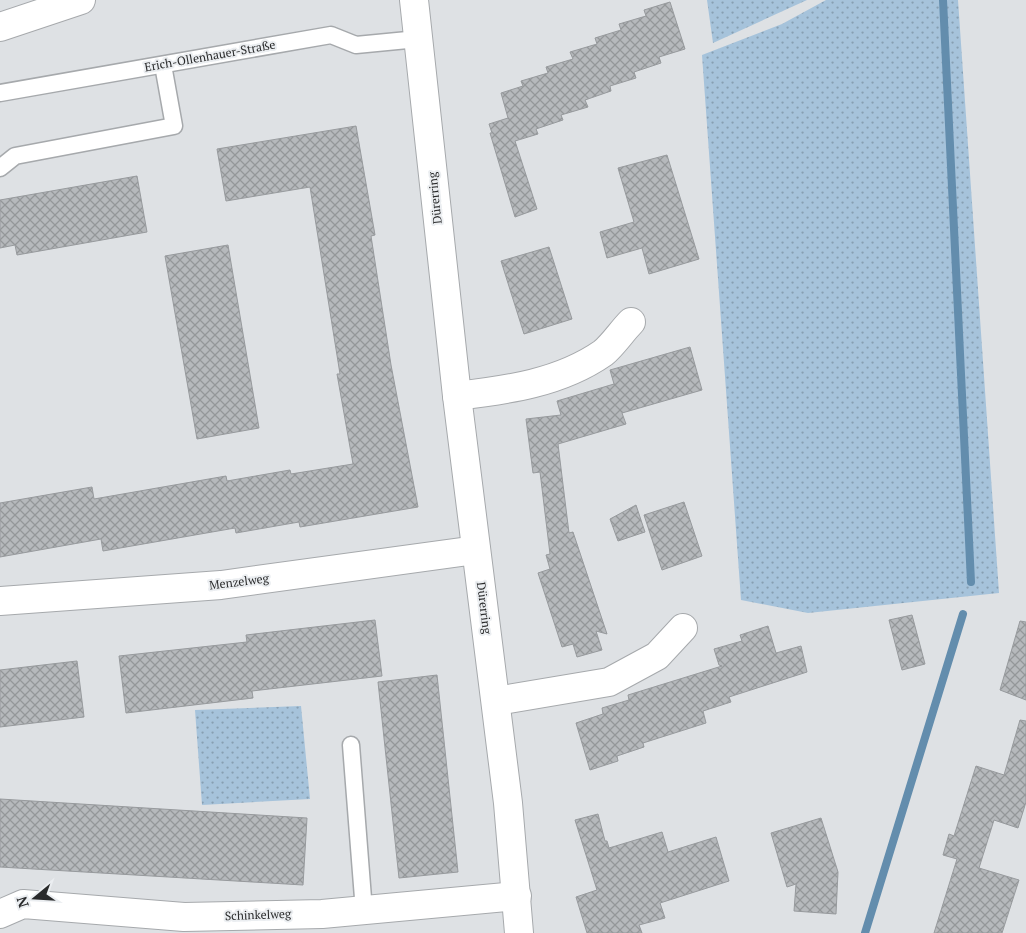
<svg xmlns="http://www.w3.org/2000/svg" width="1026" height="933" viewBox="0 0 1026 933" font-family="'PT Serif',serif">
<style>
.green{fill:url(#green-dots)}
.lines{fill:none;stroke-linecap:round;stroke-linejoin:round}
.stream{stroke:#638dad;stroke-width:8}
.building{fill:url(#building-cross-hatch);stroke:#979a9d}
.lane-casing{stroke:#a6a9ac;stroke-width:19}
.street-casing{stroke:#a6a9ac;stroke-width:30}
.secondary-casing{stroke:#a6a9ac;stroke-width:30}
.lane{stroke:#fff;stroke-width:16}
.street{stroke:#fff;stroke-width:28}
.secondary{stroke:#fff;stroke-width:28}
.labels{text-anchor:middle;stroke-width:4;stroke-linejoin:round;paint-order:stroke}
.street-label{font-size:12px;fill:#292a2b;stroke:#ebeef1}
</style>
<defs>
<pattern id="green-dots" width="8" height="8" patternUnits="userSpaceOnUse" patternTransform="scale(1.25)"><rect width="8" height="8" fill="#a6c3db"/><path d="M2 2h.1M6 6h.1" fill="none" stroke="#879fb2" stroke-width="1.8" stroke-linecap="round"/></pattern>
<pattern id="building-cross-hatch" width="8" height="8" patternUnits="userSpaceOnUse" patternTransform="scale(1.25)"><rect width="8" height="8" fill="#b6b9bc"/><path d="M0 0l8 8M0 8l8-8" fill="none" stroke="#949799"/></pattern>
</defs>
<rect width="100%" height="100%" fill="#dee1e4"/>
<!-- green -->
<g class="green">
<polygon points="707,0 807,0 713,43"/>
<polygon points="826,0 958,0 999,593 808,613 741,600 702,55 782,24"/>
<polygon points="301,706 310,799 202,805 195,710"/>
</g>
<g class="lines">
<!-- stream -->
<g class="stream">
<polyline points="943,0 971,582"/>
<polyline points="865,933 963,614"/>
</g>
</g>
<!-- building -->
<g class="building">
<polygon points="670,2 685,49 659,57 661,63 634,72 636,78 610,86 611,91 585,100 588,107 561,115 563,120 536,129 538,134 515,141 537,209 515,217 490,133 492,133 489,124 508,118 501,93 523,86 521,81 548,73 546,67 573,59 570,52 597,44 595,38 621,30 619,24 646,16 644,10"/>
<polygon points="356,126 375,235 371,236 391,365 418,507 300,527 299,522 236,533 235,528 103,551 101,539 0,557 0,503 92,487 94,499 226,476 227,481 290,470 291,474 353,464 337,374 340,374 310,187 226,201 217,149"/>
<polygon points="667,155 699,259 649,274 642,248 607,258 600,232 634,222 618,168"/>
<polygon points="137,176 147,232 17,255 15,245 0,248 0,200"/>
<polygon points="228,245 259,428 197,439 165,256"/>
<polygon points="549,247 572,319 524,334 501,261"/>
<polygon points="690,347 702,390 622,413 626,424 558,444 569,533 573,532 607,634 596,631 602,650 577,657 573,644 562,647 538,573 550,569 546,555 550,554 540,472 533,473 526,419 561,415 557,401 614,384 610,370"/>
<polygon points="684,502 702,556 662,570 644,515"/>
<polygon points="636,505 645,532 618,541 610,519"/>
<polygon points="912,615 925,664 902,670 889,620"/>
<polygon points="375,620 382,676 252,691 253,698 126,713 119,656 247,642 246,635"/>
<polygon points="1020,621 1026,622 1026,700 1000,690"/>
<polygon points="768,626 776,653 801,646 807,672 729,697 731,702 703,711 706,723 643,743 644,747 617,756 618,761 590,770 576,723 603,714 602,708 629,700 628,695 722,666 719,665 714,649 742,641 740,635"/>
<polygon points="77,661 84,717 0,727 0,670"/>
<polygon points="437,675 458,872 399,878 378,682"/>
<polygon points="1020,720 1026,721 1026,802 1018,828 994,820 979,868 1019,880 1002,933 934,933 957,859 943,855 949,834 954,836 976,766 1004,775"/>
<polygon points="0,799 307,818 303,885 0,867"/>
<polygon points="598,814 605,841 607,841 609,848 662,832 668,852 716,837 729,881 660,903 665,918 639,925 642,933 587,933 576,897 597,890 575,820"/>
<polygon points="821,818 838,872 836,914 794,911 796,884 787,887 771,833"/>
</g>
<g class="lines">
<defs>
<g id="lane">
<polyline points="0,93 331,35 356,45 418,39"/>
<polyline points="0,168 15,156 174,126 163,65"/>
<polyline points="351,745 364,911"/>
</g>
<g id="street">
<polyline points="414,0 457,396 508,803 519,933"/>
<path d="M457 396C507 390 560 383 603 353 613 345 622 331 631 322"/>
<polyline points="0,601 221,585 476,550"/>
<polyline points="496,701 609,682 657,656 683,628"/>
<polyline points="0,914 23,904 184,917 322,914 517,896"/>
</g>
<polyline id="secondary" points="0,27 81,0"/>
</defs>
<!-- lane casing -->
<use href="#lane" class="lane-casing"/>
<!-- street casing -->
<use href="#street" class="street-casing"/>
<!-- secondary casing -->
<use href="#secondary" class="secondary-casing"/>
<!-- lane -->
<use href="#lane" class="lane"/>
<!-- street -->
<use href="#street" class="street"/>
<!-- secondary -->
<use href="#secondary" class="secondary"/>
</g>
<g class="labels">
<!-- street labels -->
<g class="street-label">
<text transform="translate(210 56) rotate(-10)" y="4">Erich-Ollenhauer-Straße</text>
<text transform="translate(435 198) rotate(-96)" y="4">Dürerring</text>
<text transform="translate(239 582) rotate(-7)" y="4">Menzelweg</text>
<text transform="translate(484 608) rotate(83)" y="4">Dürerring</text>
<text transform="translate(258 915) rotate(-2)" y="4">Schinkelweg</text>
</g>
</g>
<!-- north arrow -->
<g transform="translate(35 898) rotate(252)" stroke="#ebeef1" stroke-width="4" paint-order="stroke">
<path d="M0-4L9 19L0 12L-9 19Z" fill="#292a2b"/>
<text y="-8" font-size="14" font-weight="bold" text-anchor="middle" fill="#292a2b">N</text>
</g>
</svg>
